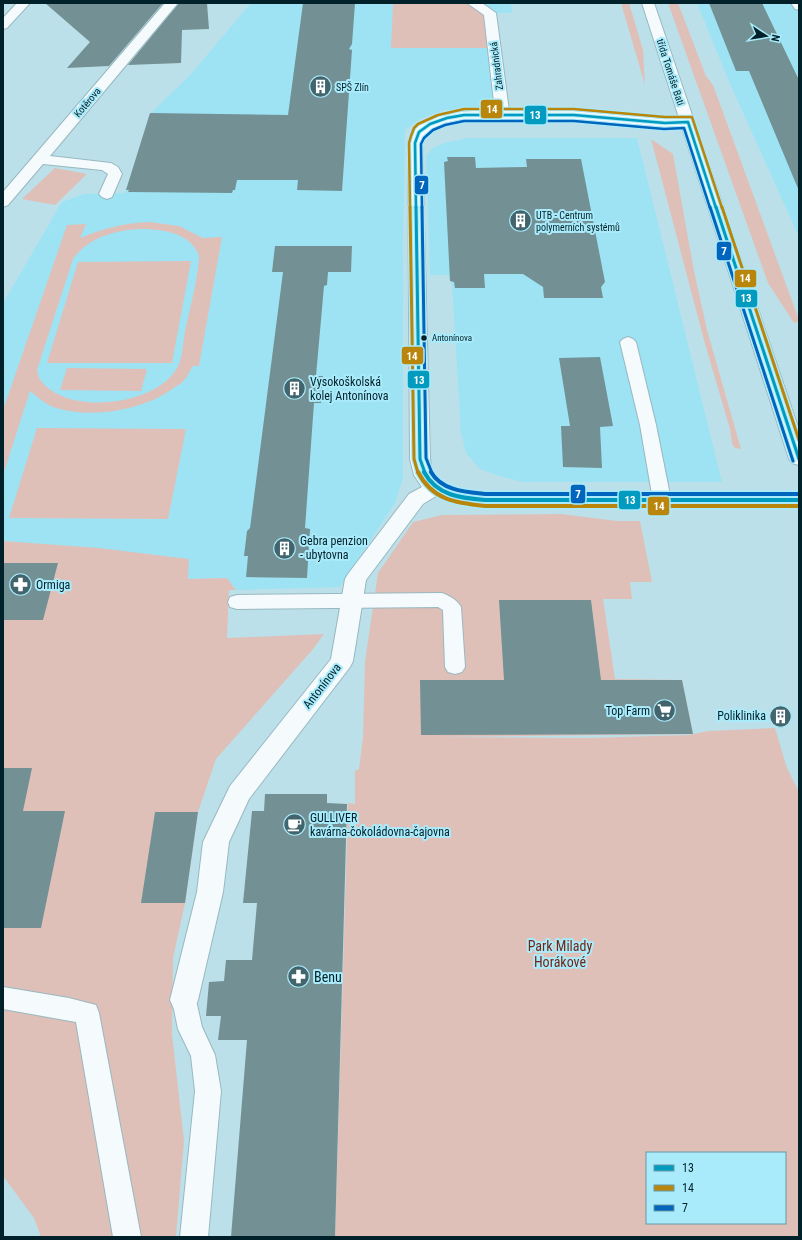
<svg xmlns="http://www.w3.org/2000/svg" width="802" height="1240" viewBox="0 0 802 1240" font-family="'Roboto Condensed',sans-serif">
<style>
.built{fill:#9ee3f3}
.green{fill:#dfc0b9;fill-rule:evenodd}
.building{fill:#739194}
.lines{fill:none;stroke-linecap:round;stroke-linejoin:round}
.lane-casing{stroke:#98b8c0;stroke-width:2}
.street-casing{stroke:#98b8c0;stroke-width:2}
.primary-casing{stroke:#98b8c0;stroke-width:2}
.lane{fill:#f5fafc;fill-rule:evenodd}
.street{fill:#f5fafc;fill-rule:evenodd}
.primary{fill:#f5fafc;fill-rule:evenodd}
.bus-1-far2-casing{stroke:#aaebfb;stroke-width:4.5}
.bus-1-far1-casing{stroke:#aaebfb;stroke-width:5.5}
.bus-1-casing{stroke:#aaebfb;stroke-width:7}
.bus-2-far2-casing{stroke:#aaebfb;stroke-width:4.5}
.bus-2-far1-casing{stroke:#aaebfb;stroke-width:5.5}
.bus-2-casing{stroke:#aaebfb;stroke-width:7}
.bus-3-far2-casing{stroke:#aaebfb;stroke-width:4.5}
.bus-3-far1-casing{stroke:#aaebfb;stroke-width:5.5}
.bus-3-casing{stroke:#aaebfb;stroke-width:7}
.bus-1-far2{stroke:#009bbe;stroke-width:2.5}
.bus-1-far1{stroke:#009bbe;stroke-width:3}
.bus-1{stroke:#009bbe;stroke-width:4}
.bus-2-far2{stroke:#b9850a;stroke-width:2.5}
.bus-2-far1{stroke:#b9850a;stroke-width:3}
.bus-2{stroke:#b9850a;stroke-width:4}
.bus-3-far2{stroke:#0065bd;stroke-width:2.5}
.bus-3-far1{stroke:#0065bd;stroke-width:3}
.bus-3{stroke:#0065bd;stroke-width:4}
.bus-dot{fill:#002129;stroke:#aaebfb;stroke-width:1.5}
.labels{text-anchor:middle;stroke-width:4;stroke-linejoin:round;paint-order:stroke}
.far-bus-label{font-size:9px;fill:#002129;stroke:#aaebfb;text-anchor:start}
.far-street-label{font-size:10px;fill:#002129;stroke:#aaebfb}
.far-poi-label{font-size:10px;fill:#002129;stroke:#aaebfb;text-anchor:start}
.poi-label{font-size:12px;fill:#002129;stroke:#aaebfb;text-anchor:start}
.street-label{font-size:12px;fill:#002129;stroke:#aaebfb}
.near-park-label{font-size:14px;fill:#742614;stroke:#aaebfb}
.near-poi-label{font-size:14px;fill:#002129;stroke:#aaebfb;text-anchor:start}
.line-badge{stroke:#aaebfb;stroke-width:1.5}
.badge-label{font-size:11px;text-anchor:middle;font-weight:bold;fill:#fff}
</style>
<rect width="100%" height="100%" fill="#bce0e9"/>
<!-- built -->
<g class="built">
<polygon points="251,3 511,3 512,13 490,13 493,102 488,110 444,110 420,119 405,130 403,241 403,478 395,503 340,587 236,590 227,578 187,579 189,560 3,541 3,303 62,202 84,194 125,193 151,113 190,75"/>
<polygon points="697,3 799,3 799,237 727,77"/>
<polygon points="468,138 637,138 722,482 522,482 499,476 480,469 466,453 461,433 452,285 448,275 430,275 426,156 433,148 444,143"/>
</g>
<!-- green -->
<g class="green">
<polygon points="393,3 473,3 490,13 494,48 391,48"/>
<polygon points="621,3 629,3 643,50 645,85"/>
<polygon points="668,3 678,3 706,76 713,85 798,317 799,322 794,323 768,283"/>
<polygon points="651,139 673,154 694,271 707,330 741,449 735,448 732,444 730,429 705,344"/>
<polygon points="55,168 87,174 55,205 22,199"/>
<path d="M150 222 179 226 203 238 222 237 199 366H193C190 370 188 376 185 379 183 382 179 385 175 387 145 410 93 419 56 408 45 404 39 398 30 391L3 475V410L67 225 86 224 80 238C104 228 125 223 150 222ZM137 229C160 229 190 231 199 256 198 279 190 308 185 331 183 341 183 354 179 364 161 406 69 416 42 382 39 379 38 374 37 370L73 259C88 238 113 231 137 229Z"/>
<polygon points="191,261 172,363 47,363 78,262"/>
<polygon points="67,368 147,369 141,391 60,390"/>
<polygon points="37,428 186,429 168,519 9,518"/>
<path d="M561 514 617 521H640L652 582H630L632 599H603L615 679 682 680 693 734 436 737 587 738 689 735 708 731 775 728 787 768 799 792V1237H335L348 803 355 804V771L359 769 363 737 365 661 378 573 413 522 442 515ZM647 1153H785V1223H647Z"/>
<polygon points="3,541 99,548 189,559 188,579 227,578 236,590 229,590 227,638 324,634 314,648 216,759 198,812 185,903 173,958 172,1034 184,1141 176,1237 41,1237 34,1218 3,1176"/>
</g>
<!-- building -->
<g class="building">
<polygon points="45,3 163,3 109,66 67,68 90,42"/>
<polygon points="179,3 207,3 209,29 182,30 181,63 128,65"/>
<polygon points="303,3 355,3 352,44 349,49 352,50 342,191 297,190 298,180 237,180 235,190 233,190 232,193 128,192 129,190 126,190 150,113 288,115"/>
<polygon points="709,3 762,3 799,80 799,191 749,71 736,71"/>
<polygon points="447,157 475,157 476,168 527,167 526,159 581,159 605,282 601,287 603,298 544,298 543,287 523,274 484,274 485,288 455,288 454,282 450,281 444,162 448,161"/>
<polygon points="275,246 352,246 351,272 328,272 327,285 324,286 316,376 323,376 321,403 314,403 305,528 310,529 307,578 246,577 248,556 244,556 247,531 250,528 283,272 272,272"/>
<polygon points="600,357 613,426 600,427 602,468 563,467 561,426 570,426 559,358"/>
<polygon points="3,563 58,563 43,620 3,620"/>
<polygon points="499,600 591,600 601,680 682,680 693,734 421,735 420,680 504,680"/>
<polygon points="3,768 32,768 23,811 65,811 41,928 3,928"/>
<polygon points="265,794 327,794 327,803 347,804 335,1237 231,1237 247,1040 218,1040 221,1016 206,1016 209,982 224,981 226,960 252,960 257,903 243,903 252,811 264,811"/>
<polygon points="155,812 198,812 185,903 141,903"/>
</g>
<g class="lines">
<defs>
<g id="lane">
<polygon points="628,337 633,339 636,342 656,425 671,500 668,504 662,506 656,504 653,500 640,425 620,342 623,339"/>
<path d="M442 593C450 596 457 600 461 607L465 667 462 672 455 674 448 672 445 667 443 610 438 607 237 609 230 607 228 602 230 597 237 595Z"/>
<polygon points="3,987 69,998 96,1005 99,1013 141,1237 113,1237 76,1022 3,1009"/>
<polygon points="184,989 193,992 196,1000 202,1027 215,1055 221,1091 208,1237 180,1237 195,1091 191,1056 178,1029 172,1000 175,992"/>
</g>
<g id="street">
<polygon points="17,3 30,3 7,28 3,29 3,18"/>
<polygon points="165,3 178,3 50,156 111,163 118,167 122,174 112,197 107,199 102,197 99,194 108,174 102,170 43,164 8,205 3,207 3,192"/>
<path d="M467 3H482L496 13 509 111H574L665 119H693L695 122 693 125 665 127 574 119H464L444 123 425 134 422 143 430 459C431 464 431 470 434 474 443 490 469 492 485 493H799V507H485L460 503 436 496 423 504 366 580 353 661 350 667 249 799 229 842 223 892 198 1000 194 1009 184 1013 174 1009 170 1000 197 892 203 842 230 786 331 659 345 579 348 574 409 494 422 487 414 475 410 459 408 143C409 139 411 132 414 129 435 109 469 111 495 111L484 15Z"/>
<polygon points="791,3 799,3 799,10 795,9"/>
</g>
<polygon id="primary" points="642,3 654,3 799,430 799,465 792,463 789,459"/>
</defs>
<!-- lane casing -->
<use href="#lane" class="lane-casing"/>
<!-- street casing -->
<use href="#street" class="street-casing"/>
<!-- primary casing -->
<use href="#primary" class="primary-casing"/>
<!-- lane -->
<use href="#lane" class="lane"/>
<!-- street -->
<use href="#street" class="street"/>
<!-- primary -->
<use href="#primary" class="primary"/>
<defs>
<polyline id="bus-1-far2" points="416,208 415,143 419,132 430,124 447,118 464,115 574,115 665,123 688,122 716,208"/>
<g id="bus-1-far1">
<polyline points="416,207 420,459 425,473"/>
<polyline points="716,207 799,459"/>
</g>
<path id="bus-1" d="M424 472C437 496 461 498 485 500H799"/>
<polyline id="bus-2-far2" points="410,208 409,143 411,136 414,128 418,124 438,115 464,109 574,109 665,117 692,117 722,208"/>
<g id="bus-2-far1">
<polyline points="410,207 414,459 418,473"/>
<polyline points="722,207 799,440"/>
</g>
<path id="bus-2" d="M418 472C432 500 456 503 485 506H799"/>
<polyline id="bus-3-far2" points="422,208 421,144 424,138 433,130 445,125 464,121 574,121 664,129 684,128 710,208"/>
<g id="bus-3-far1">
<polyline points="422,207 426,458 432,473"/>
<polyline points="710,207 793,461"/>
</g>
<path id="bus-3" d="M431 472C442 491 466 492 485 494H799"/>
</defs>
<!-- bus-1-far2 casing -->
<use href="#bus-1-far2" class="bus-1-far2-casing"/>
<!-- bus-1-far1 casing -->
<use href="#bus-1-far1" class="bus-1-far1-casing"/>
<!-- bus-1 casing -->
<use href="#bus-1" class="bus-1-casing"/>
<!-- bus-2-far2 casing -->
<use href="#bus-2-far2" class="bus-2-far2-casing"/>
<!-- bus-2-far1 casing -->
<use href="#bus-2-far1" class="bus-2-far1-casing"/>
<!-- bus-2 casing -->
<use href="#bus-2" class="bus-2-casing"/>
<!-- bus-3-far2 casing -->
<use href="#bus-3-far2" class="bus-3-far2-casing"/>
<!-- bus-3-far1 casing -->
<use href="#bus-3-far1" class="bus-3-far1-casing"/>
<!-- bus-3 casing -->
<use href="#bus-3" class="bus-3-casing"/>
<!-- bus-1-far2 -->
<use href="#bus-1-far2" class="bus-1-far2"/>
<!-- bus-1-far1 -->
<use href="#bus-1-far1" class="bus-1-far1"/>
<!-- bus-1 -->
<use href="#bus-1" class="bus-1"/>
<!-- bus-2-far2 -->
<use href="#bus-2-far2" class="bus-2-far2"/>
<!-- bus-2-far1 -->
<use href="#bus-2-far1" class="bus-2-far1"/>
<!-- bus-2 -->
<use href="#bus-2" class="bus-2"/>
<!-- bus-3-far2 -->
<use href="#bus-3-far2" class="bus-3-far2"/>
<!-- bus-3-far1 -->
<use href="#bus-3-far1" class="bus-3-far1"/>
<!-- bus-3 -->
<use href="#bus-3" class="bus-3"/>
</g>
<!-- icons -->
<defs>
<symbol id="building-disc" viewBox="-11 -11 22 22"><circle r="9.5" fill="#42646c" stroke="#aaebfb"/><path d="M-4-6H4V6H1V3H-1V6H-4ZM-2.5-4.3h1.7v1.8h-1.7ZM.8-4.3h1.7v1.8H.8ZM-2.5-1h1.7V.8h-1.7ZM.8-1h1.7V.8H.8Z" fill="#fff"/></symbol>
<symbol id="pharmacy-disc" viewBox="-11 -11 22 22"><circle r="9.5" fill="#42646c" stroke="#aaebfb"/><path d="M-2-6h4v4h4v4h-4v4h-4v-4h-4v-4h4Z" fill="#fff"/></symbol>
<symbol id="supermarket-disc" viewBox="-11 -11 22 22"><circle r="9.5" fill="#42646c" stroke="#aaebfb"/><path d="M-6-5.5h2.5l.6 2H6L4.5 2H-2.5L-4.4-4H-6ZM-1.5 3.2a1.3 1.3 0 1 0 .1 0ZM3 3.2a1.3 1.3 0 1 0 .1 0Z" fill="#fff"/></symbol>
<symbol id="cafe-disc" viewBox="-11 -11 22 22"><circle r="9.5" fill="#42646c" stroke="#aaebfb"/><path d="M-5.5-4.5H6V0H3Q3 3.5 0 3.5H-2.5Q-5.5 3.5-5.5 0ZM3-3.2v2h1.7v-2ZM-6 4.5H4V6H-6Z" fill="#fff"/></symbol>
</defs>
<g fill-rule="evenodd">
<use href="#building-disc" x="308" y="74" width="25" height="25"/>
<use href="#building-disc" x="508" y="208" width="25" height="25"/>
<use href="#building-disc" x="282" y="376" width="25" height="25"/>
<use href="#building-disc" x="272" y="536" width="25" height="25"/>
<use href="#pharmacy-disc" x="8" y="572" width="25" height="25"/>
<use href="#supermarket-disc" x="652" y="698" width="25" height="25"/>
<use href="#building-disc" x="768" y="704" width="25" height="25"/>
<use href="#cafe-disc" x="282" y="812" width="25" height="25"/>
<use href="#pharmacy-disc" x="286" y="964" width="25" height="25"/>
</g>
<!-- markers -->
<circle class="bus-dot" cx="424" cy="338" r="3.5"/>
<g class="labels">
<!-- far-bus labels -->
<g class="far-bus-label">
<text x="432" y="341">Antonínova</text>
</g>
<!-- far-street labels -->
<g class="far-street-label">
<text transform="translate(496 66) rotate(-97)" y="4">Zahradnická</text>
<text transform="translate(671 72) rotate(72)" y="4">třída Tomáše Bati</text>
<text transform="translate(87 102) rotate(-50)" y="4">Kotěrova</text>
</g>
<!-- far-poi labels -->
<g class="far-poi-label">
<text x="336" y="91">SPŠ Zlín</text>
<text x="536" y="219">UTB - Centrum<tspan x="536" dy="12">polymerních systémů</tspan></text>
</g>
<!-- poi labels -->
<g class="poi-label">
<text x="310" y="386">Vysokoškolská<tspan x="310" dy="14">kolej Antonínova</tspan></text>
<text x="300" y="545">Gebra penzion<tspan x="300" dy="14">- ubytovna</tspan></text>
<text x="36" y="589">Ormiga</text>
<text x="650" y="715" text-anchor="end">Top Farm</text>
<text x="766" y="720" text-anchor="end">Poliklinika</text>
<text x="310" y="822">GULLIVER<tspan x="310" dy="14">kavárna-čokoládovna-čajovna</tspan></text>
</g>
<!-- street labels -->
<g class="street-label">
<text transform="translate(322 686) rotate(-52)" y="4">Antonínova</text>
</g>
<!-- near-park labels -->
<g class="near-park-label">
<text x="560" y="951">Park Milady<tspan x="560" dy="16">Horákové</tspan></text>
</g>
<!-- near-poi labels -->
<g class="near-poi-label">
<text x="314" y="982">Benu</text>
</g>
</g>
<g class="line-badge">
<rect x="480" y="99" width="23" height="20" rx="4" fill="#b9850a"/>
<rect x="524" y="105" width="23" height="20" rx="4" fill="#009bbe"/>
<rect x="414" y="175" width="15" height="20" rx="4" fill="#0065bd"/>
<rect x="716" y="241" width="16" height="20" rx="4" fill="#0065bd"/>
<rect x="734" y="269" width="23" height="19" rx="4" fill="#b9850a"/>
<rect x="735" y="289" width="23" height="19" rx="4" fill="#009bbe"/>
<rect x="401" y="346" width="23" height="19" rx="4" fill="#b9850a"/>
<rect x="407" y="370" width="23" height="19" rx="4" fill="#009bbe"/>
<rect x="570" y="484" width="16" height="20" rx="4" fill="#0065bd"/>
<rect x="618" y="490" width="23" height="20" rx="4" fill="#009bbe"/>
<rect x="647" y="496" width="23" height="20" rx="4" fill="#b9850a"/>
</g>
<g class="badge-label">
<text x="492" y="113">14</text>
<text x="535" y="119">13</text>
<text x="422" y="189">7</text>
<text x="724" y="255">7</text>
<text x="745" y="282">14</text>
<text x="746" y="302">13</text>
<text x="412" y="360">14</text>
<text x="419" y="384">13</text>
<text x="578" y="498">7</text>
<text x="630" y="504">13</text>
<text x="659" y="510">14</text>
</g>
<!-- border -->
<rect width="802" height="1240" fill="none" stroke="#002129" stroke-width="8"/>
<!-- legend -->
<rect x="646" y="1152" width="140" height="72" fill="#aaebfb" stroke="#669aa7"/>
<rect x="654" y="1165" width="20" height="6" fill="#009bbe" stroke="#669aa7"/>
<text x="682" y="1172" font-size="12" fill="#002129">13</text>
<rect x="654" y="1185" width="20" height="6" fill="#b9850a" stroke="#669aa7"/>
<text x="682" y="1192" font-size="12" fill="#002129">14</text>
<rect x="654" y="1205" width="20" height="6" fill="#0065bd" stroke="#669aa7"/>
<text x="682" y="1212" font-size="12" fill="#002129">7</text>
<!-- north arrow -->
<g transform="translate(766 36) rotate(102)" stroke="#aaebfb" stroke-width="3" paint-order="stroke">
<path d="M0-3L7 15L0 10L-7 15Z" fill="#002129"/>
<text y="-6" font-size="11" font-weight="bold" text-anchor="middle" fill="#002129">N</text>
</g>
</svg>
